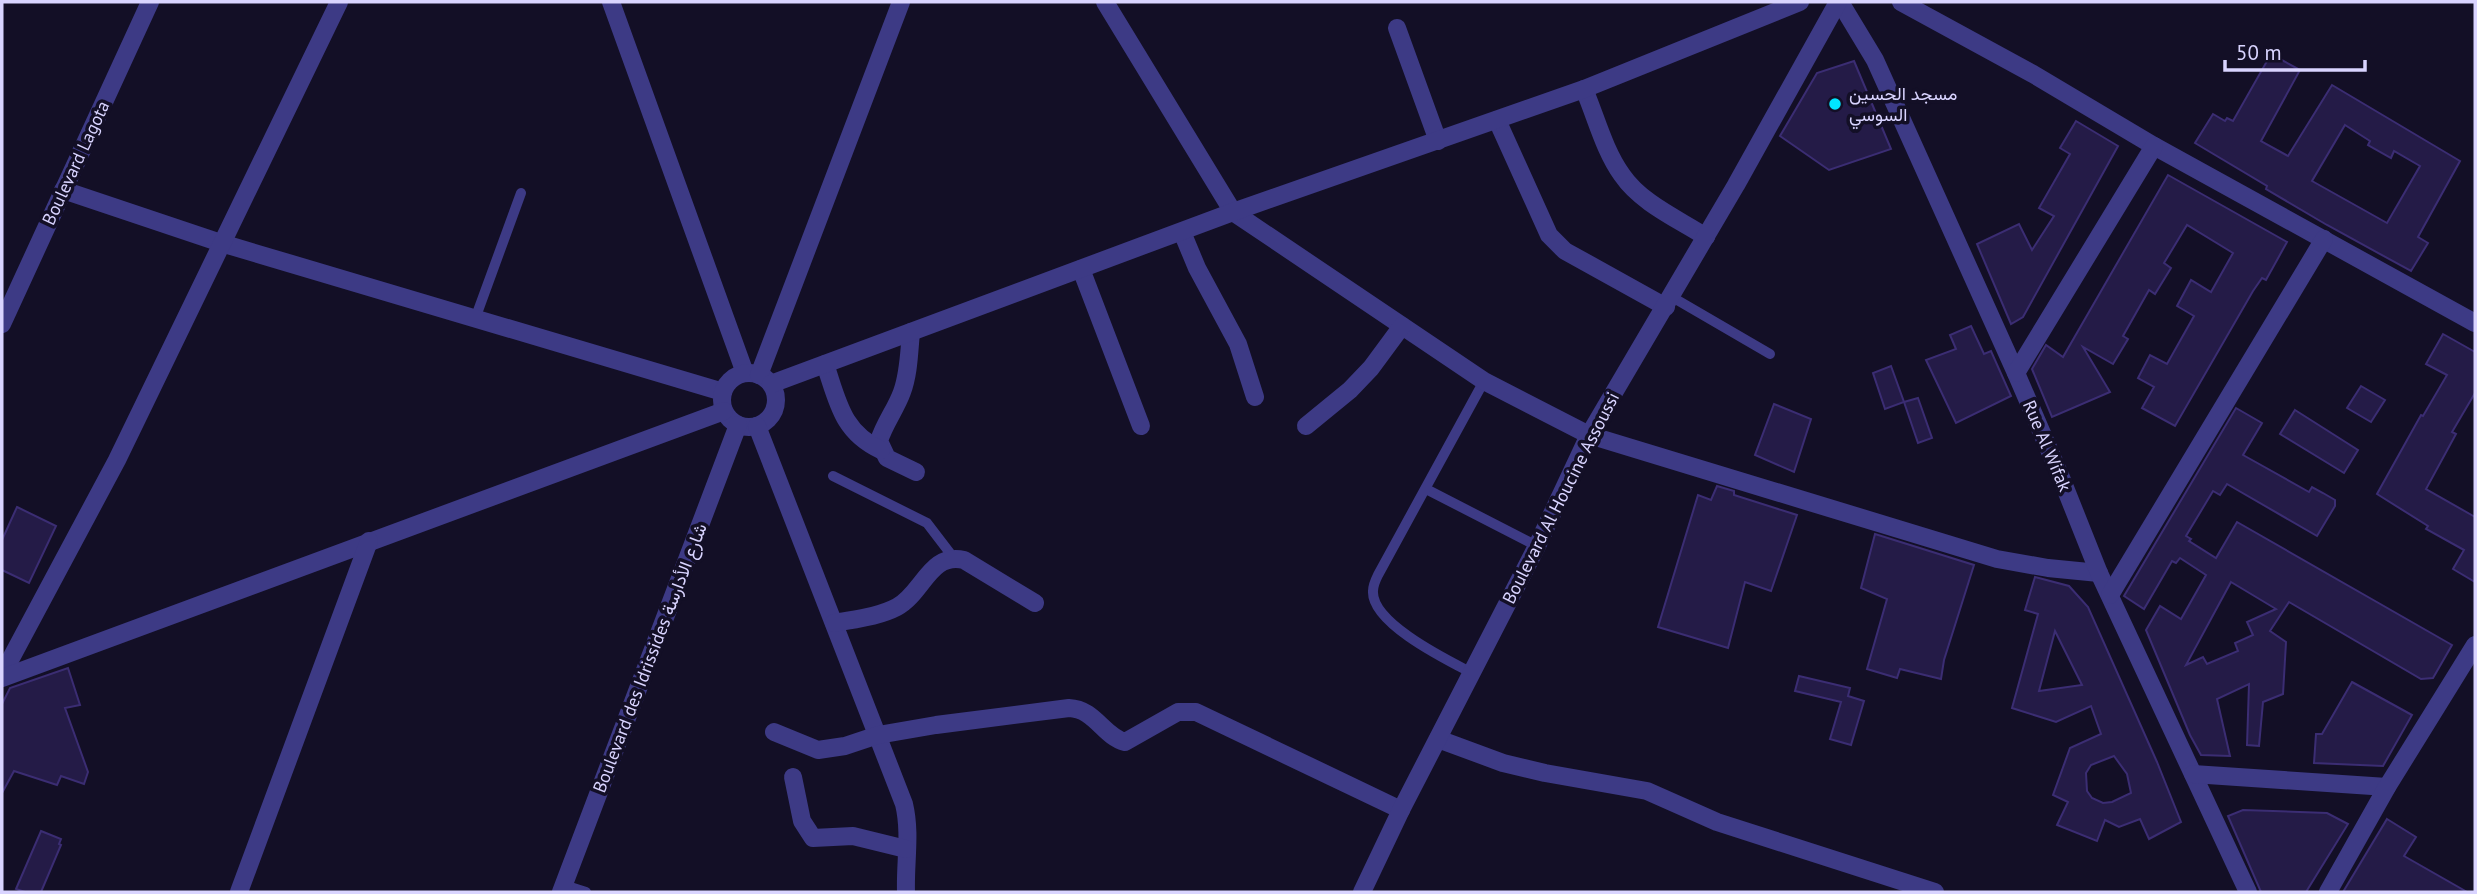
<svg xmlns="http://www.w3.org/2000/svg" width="2477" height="894" viewBox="0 0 2477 894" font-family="'PT Sans',Vazirmatn,sans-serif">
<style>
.building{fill:#241b47;stroke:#3b2d73;stroke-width:2;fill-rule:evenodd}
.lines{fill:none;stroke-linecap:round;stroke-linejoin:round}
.service{stroke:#3d3a85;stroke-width:10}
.minor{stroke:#3d3a85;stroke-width:18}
.tertiary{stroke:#3d3a85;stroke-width:18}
.poi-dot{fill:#00e5ff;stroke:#130f26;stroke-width:2.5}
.labels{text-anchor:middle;stroke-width:7;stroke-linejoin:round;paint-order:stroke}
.poi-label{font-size:18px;fill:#d9d4ff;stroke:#130f26;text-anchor:start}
.street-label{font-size:18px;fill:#d9d4ff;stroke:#130f26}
</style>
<rect width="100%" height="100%" fill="#130f26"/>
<!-- building -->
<g class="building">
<path d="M2271 54 2300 70 2261 141 2288 156 2332 85 2460 161 2418 237 2428 243 2411 271 2327 225 2266 189 2267 186 2195 143 2213 114 2225 121 2227 118 2233 121ZM2345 125 2370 141 2368 145 2391 158 2394 151 2420 166 2387 223 2312 181Z"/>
<polygon points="1854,61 1891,149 1829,170 1780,136 1817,73"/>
<polygon points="2076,121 2118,146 2023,317 2011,324 1977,244 2019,224 2032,250 2054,216 2039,208 2070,154 2060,148"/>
<polygon points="2168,175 2287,242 2266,280 2262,278 2253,291 2175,426 2142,408 2154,387 2138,378 2150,355 2167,364 2194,316 2177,306 2191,280 2211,292 2233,253 2187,225 2164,263 2171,268 2155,294 2149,290 2123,336 2128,339 2113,364 2083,347 2110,392 2052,417 2032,369 2046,345 2063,357"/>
<polygon points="1971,326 1984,354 1991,351 2011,396 1956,423 1926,360 1956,349 1950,335"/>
<polygon points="2443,334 2475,352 2475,393 2452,432 2456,434 2426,489 2475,517 2475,582 2453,569 2464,550 2426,529 2428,526 2377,494 2421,415 2423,416 2447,375 2426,364"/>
<polygon points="1891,366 1904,402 1885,409 1873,373"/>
<polygon points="2361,386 2385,400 2371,422 2347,408"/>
<polygon points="1918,398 1932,438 1918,443 1904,402"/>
<polygon points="1774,404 1811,419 1794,472 1755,455"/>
<path d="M2236 408 2262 423 2243 455 2309 492 2312 487 2323 493 2335 500V506L2317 536 2227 484 2220 495 2213 491 2186 536 2191 539 2189 541 2216 558 2237 522 2452 645 2433 678 2421 679 2289 602 2270 631 2286 642 2283 694 2263 702 2259 746 2247 745 2249 684 2217 699 2230 756 2201 755 2190 735 2146 630 2160 606 2181 619 2206 575 2180 558 2176 563 2172 561 2144 609 2124 596ZM2231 582 2276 609 2247 622 2253 635 2235 643 2238 651 2207 664 2203 657 2186 665Z"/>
<polygon points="2295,410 2358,450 2344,473 2280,434"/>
<polygon points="1717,486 1734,491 1734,495 1797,515 1771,591 1745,582 1728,648 1658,627 1698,495 1711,500"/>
<polygon points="17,507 56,526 29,583 2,570 2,540"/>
<polygon points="1875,534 1974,565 1944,660 1941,679 1900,669 1897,678 1867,669 1887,599 1861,588"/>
<path d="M2035 577 2069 586 2088 607 2157 762 2181 822 2149 839 2140 819 2119 827 2105 820 2097 841 2057 825 2068 802 2053 795 2070 748 2101 734 2091 706 2056 722 2012 708 2038 614 2025 610ZM2055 631 2082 685 2039 691ZM2114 756 2127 774 2131 793 2112 802 2103 803 2092 798 2087 791 2086 773 2091 765Z"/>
<polygon points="68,668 80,705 65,708 88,772 84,784 61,776 57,785 14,771 2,793 2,704 10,688"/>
<polygon points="1799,676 1850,688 1848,696 1864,701 1851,745 1830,739 1841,702 1795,691"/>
<polygon points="2352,682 2412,715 2383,766 2314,763 2316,734 2322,734"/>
<polygon points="2243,810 2327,813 2348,824 2306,892 2261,892 2228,816"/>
<polygon points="2387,819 2416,837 2404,856 2467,892 2343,892"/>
<polygon points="41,831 61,839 59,844 61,845 41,892 25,892 16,889"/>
</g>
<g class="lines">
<!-- service -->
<g class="service">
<polyline points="1672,297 1770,354"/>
<polyline points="475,319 521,193"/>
<polyline points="833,476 927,523 953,557"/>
<polyline points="1426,489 1537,546"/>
<path d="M1472 673C1447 660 1371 623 1373 591 1373 586 1376 579 1378 575L1484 381"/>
<polyline points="564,885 586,892"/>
</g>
<!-- minor -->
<g class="minor">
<polyline points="611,2 745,373"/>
<polyline points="1105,2 1233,212 1484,381 1589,435 1997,559 2048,568 2099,573"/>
<polyline points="1840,2 1875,60 2016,373 2060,475 2099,573 2248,892"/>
<polyline points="1901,2 2033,74 2154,146 2475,323"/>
<polyline points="1397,28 1438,141"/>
<path d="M1584 89C1596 117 1604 150 1622 175 1641 203 1678 219 1706 237"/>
<polyline points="1497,120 1549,235 1565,251 1666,307"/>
<polyline points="63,190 221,243 723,392"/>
<polyline points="1182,232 1197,268 1238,344 1255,397"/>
<polyline points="1081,269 1141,426"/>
<polyline points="2,324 150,2"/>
<path d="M911 332C909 352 909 373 902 392 896 409 884 424 879 441L887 458 916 472"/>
<path d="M825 364C838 402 842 432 881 450"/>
<polyline points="2016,373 2154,146"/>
<circle cx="749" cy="400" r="27"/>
<polyline points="759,375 901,2"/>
<polyline points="771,384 1233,212 1584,89 1800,2"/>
<path d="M757 426 904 804C911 833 905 862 906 892"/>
<polyline points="1306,426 1350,390 1371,368 1402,326"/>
<polyline points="2110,595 2324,239"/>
<path d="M834 623C855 619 878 617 897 607 923 593 930 552 964 560L1035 603"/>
<polyline points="2,675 117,460 339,2"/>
<polyline points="2,678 724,411"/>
<path d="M774 732 818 750 845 746 878 735 936 725 1069 708C1095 709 1103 736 1125 742L1178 712H1196L1401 810"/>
<polyline points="1438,739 1503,763 1545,773 1647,791 1717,822 1935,892"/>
<polyline points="2193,774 2387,787"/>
<polyline points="793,777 802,821 813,838 853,836 906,849"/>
<polyline points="239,892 369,541"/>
<polyline points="561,892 738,425"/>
<polyline points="2328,892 2387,787 2475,645"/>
</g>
<!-- tertiary -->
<polyline class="tertiary" points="1362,892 1401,810 1537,546 1589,435 1736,185 1838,2"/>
</g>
<!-- markers -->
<circle class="poi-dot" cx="1835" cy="104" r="7"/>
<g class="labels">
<!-- poi labels -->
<g class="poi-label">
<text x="1849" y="100">مسجد الحسين<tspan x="1849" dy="21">السوسي</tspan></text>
</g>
<!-- street labels -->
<g class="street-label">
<text transform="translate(76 163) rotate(-65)" y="6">Boulevard Lagota</text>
<text transform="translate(2047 446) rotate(67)" y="6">Rue Al Wifak</text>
<text transform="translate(1561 498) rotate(-63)" y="6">Boulevard Al Houcine Assoussi</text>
<text transform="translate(650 658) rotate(-69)" y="6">Boulevard des Idrissides شارع الأدارسة</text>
</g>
</g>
<!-- border -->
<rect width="2477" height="894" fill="none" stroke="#d9d4ff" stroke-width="7"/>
<!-- scale -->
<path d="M2225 60v10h140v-10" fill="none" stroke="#d9d4ff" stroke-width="3.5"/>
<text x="2236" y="60" font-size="21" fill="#d9d4ff" stroke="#130f26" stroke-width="5" paint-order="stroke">50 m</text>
</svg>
